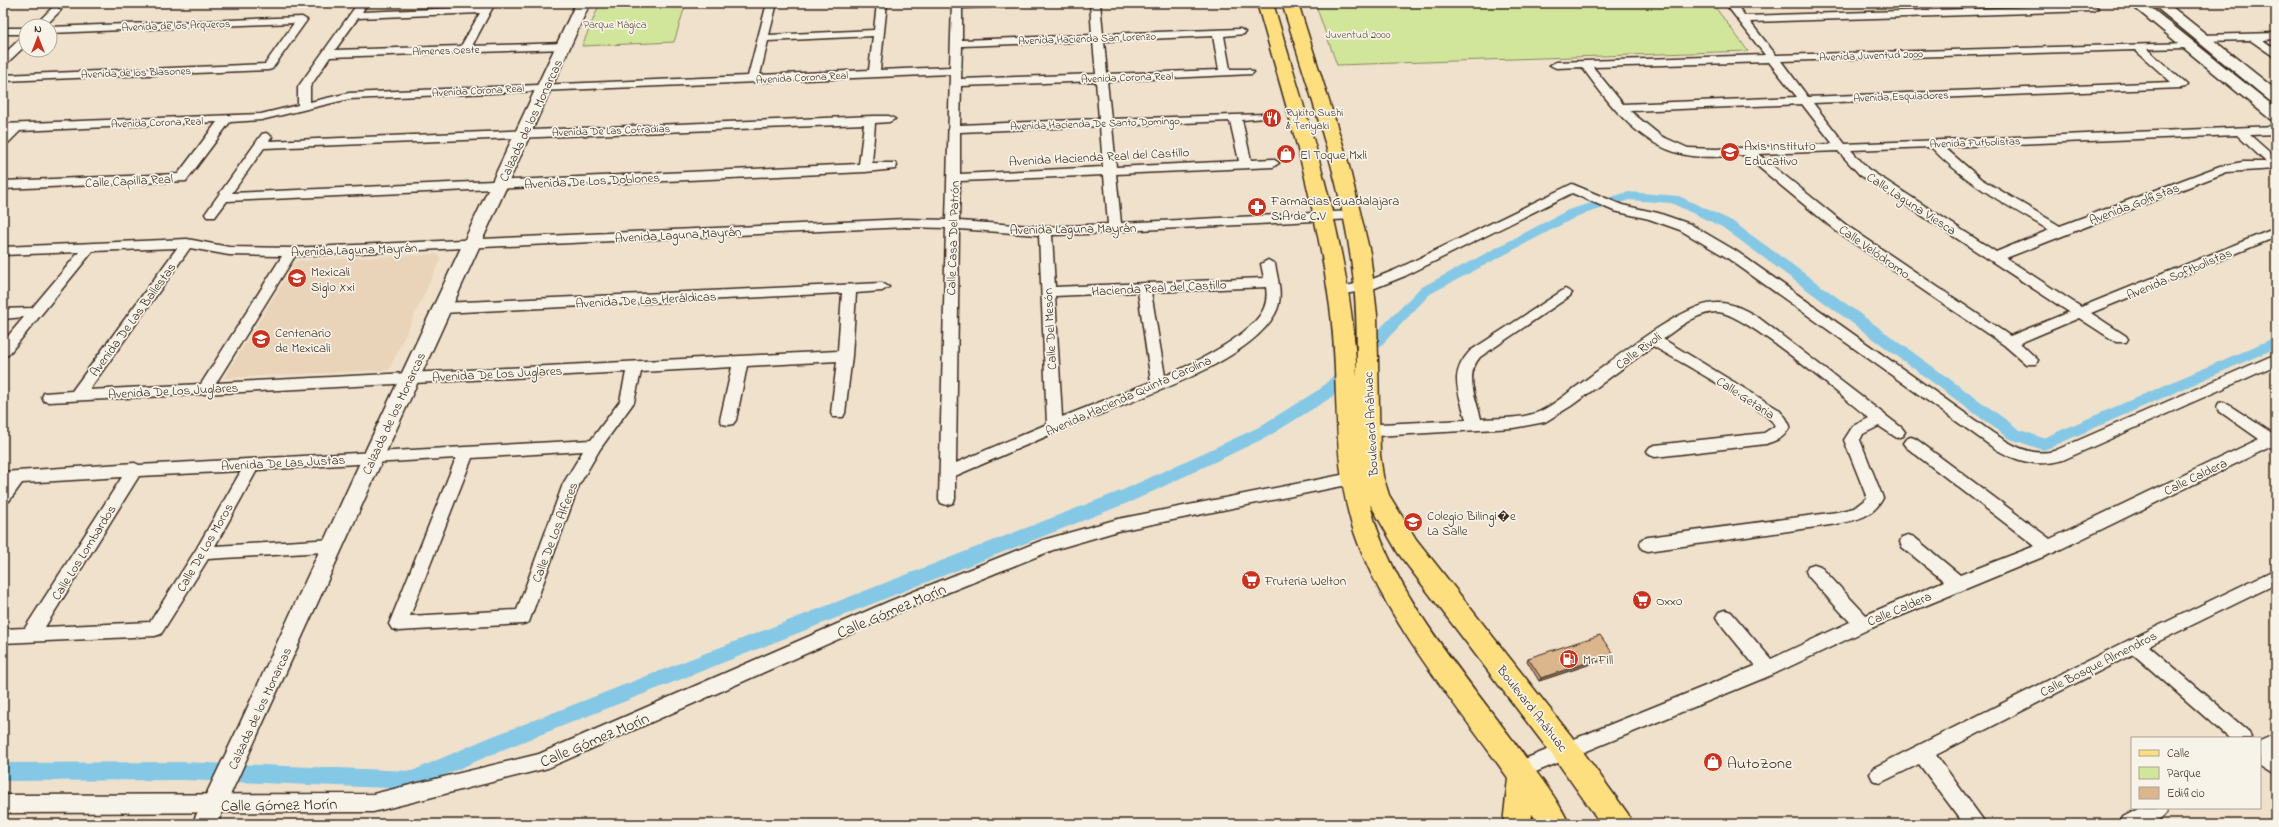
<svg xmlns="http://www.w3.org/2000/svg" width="2279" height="827" viewBox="0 0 2279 827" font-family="'Indie Flower',sans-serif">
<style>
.built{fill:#e9d4b9}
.green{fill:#d1e69b;stroke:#86885c}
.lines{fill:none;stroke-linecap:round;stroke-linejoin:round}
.canal{fill:#85c8e6;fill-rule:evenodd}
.minor-casing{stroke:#3b2a1e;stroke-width:3}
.tertiary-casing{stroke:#3b2a1e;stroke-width:3}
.secondary-casing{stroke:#3b2a1e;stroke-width:3}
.primary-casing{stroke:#3b2a1e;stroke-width:3}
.minor{fill:#f7f3e8;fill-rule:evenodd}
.tertiary{fill:#f7f3e8;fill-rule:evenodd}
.secondary{fill:#f7f3e8;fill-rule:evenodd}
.primary{fill:#fedf80;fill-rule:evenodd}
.wall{fill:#bc9d78;stroke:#3b2a1e}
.shaded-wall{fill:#997f62;stroke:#3b2a1e}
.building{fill:#dbb68c;stroke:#3b2a1e}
.labels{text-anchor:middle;stroke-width:3.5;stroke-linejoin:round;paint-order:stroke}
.far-park-label{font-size:11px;fill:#595037;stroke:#f7f3e8}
.far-street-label{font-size:11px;fill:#3b2a1e;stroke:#f7f3e8}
.far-poi-label{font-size:11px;fill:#3b2a1e;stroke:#f7f3e8;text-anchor:start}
.street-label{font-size:13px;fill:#3b2a1e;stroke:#f7f3e8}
.poi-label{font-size:13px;fill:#3b2a1e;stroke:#f7f3e8;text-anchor:start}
.near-street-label{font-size:16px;fill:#3b2a1e;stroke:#f7f3e8}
.near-poi-label{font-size:16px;fill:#3b2a1e;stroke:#f7f3e8;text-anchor:start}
</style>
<rect width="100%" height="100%" fill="#efe1cc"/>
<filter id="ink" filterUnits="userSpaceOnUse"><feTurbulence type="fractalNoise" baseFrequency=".025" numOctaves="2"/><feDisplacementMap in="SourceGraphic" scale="8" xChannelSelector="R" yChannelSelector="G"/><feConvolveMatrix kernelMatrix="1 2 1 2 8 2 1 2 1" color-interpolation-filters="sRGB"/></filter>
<g filter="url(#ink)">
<!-- built -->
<polygon class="built" points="437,254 441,258 389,370 224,378 296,261"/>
<!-- green -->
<g class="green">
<polygon points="600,3 686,3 674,42 582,46"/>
<polygon points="1315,3 1712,3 1748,51 1337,65"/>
</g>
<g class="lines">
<!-- canal -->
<polygon class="canal" points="1628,192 1679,196 1732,221 2020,430 2043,438 2276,337 2276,348 2049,448 2043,450 2008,438 1722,227 1671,203 1629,200 1578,216 1430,294 1332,397 1269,436 1135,500 502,750 413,789 182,780 3,781 3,763 182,762 412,771 488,738 1123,490 1257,428 1320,389 1420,288 1568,210"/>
<defs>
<g id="minor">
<path d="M358 3H368L362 12 484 7 487 3H495L472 46 565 43 570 46 565 49 330 57 310 87V102L349 93 748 76 767 3H777L769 35 874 30 877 3H887L880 70 950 67 952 3H1022L1017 6 962 8V40L1092 35 1090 3H1100L1103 34 1240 29 1245 32 1244 34 1224 36 1230 69H1248L1254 72 1252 74 1107 81 1111 119 1265 114 1267 116 1265 118 1242 120 1251 160 1273 159 1279 163 1273 167 1116 174 1121 223 1353 211 1359 215 1353 219 1120 231 1115 233 1052 235 1055 287 1264 278 1261 264 1268 260 1275 264C1278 281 1284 298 1275 314 1247 365 1128 402 1075 424 1035 441 995 459 955 476V499L953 503 947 505 941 503 939 499 946 228 906 227 295 256 216 383 838 351 842 293 442 313 435 308 442 303 882 283 889 287 882 291 856 293 852 356 845 413 843 417H833L831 413 837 361 747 366 736 420 733 424 728 425 723 424 720 420 732 367 641 372 634 402 600 449 579 485 529 622 523 624 398 631 392 629 389 624 456 458 257 470 215 546 334 539 340 541 342 546 340 551 208 559 161 634 155 636 3 643V629L25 628 122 477 22 483 9 501 3 503V472L135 463 139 465 591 440 620 401 626 372 49 402 44 401 42 397 44 393 72 391 177 248 93 251 8 355 3 357V342L24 317 3 319V309L32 308 79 252 3 255V247L187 239 229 247 291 248 906 219 946 220 950 74 349 99 261 120 230 122 186 181 3 189V181L178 174 217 122 20 131 7 144 3 145V134L6 131 3 132V124L261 114 298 105V87ZM480 13 461 46 335 50 358 18ZM873 36 869 70 760 75 768 41ZM1213 36 1219 70 1107 74 1104 41ZM1093 41 1096 74 961 79 962 46ZM1096 81 1099 119 960 125 961 86ZM1230 121 1239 161 1116 167 1112 126ZM1100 126 1103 167 960 174V132ZM1104 175 1108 224 1045 227 959 221 960 181ZM959 229 1039 235 1047 424 956 463ZM190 248 229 255 282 256 201 384 89 390ZM1266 287C1267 294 1267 301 1264 308 1253 335 1191 365 1165 376L1151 292ZM1138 292 1151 382 1062 417 1055 296ZM583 451 563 484 517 610 410 616 472 458ZM241 471 197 548 150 622 45 627 139 476Z"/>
<path d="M1725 3H1735L1745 16 2093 5 2098 8 2093 11 1750 22 1776 55 2190 43V47L2186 48 2147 49 2185 83 2187 85 2185 87 2181 88 1813 103 1845 144 2276 126V134L2250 135 2276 158V169L2227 172 2006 258 2081 307 2276 228V237L2091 313 2126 336 2128 339 2126 342H2116L2079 318 2020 343 2038 360 2036 364H2026L2004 345 1836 231 1744 155C1727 156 1709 158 1692 156 1641 149 1610 105 1582 67L1556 68 1550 65 1556 62 1765 55ZM2135 50 2171 82 1808 97 1781 61ZM1769 62 1797 97 1623 104 1593 67ZM1802 104 1833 144 1716 149 1688 148 1661 136 1630 111ZM2237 135 2266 162H2243L2220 166 2060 226 1981 179 1944 147ZM1931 147C1965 183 2007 205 2049 230L1996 252 1868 169 1851 150ZM1838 151 1860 175 2069 312 2010 336 1846 225 1758 154Z"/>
<polygon points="56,7 61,10 45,26 34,26 52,8"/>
<polygon points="302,17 307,20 272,69 268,70 3,81 3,75 265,64 294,23 50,33 50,27"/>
<rect x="3" y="28" width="23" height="6"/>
<polygon points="2276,33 2276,39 2263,40 2276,50 2276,58 2250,40 2202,41 2197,38 2202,35"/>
<polygon points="26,36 26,45 7,63 3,64 3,55 22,37"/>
<path d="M873 116H889L895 119 889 122 875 123 872 163H895L897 166 895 169 865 172 227 201 215 217H207L205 214 262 134 266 133 272 137 269 141ZM864 124 859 164 232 193 264 148Z"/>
<path d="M1572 184 1622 205 1658 213 1690 224 1736 251 1993 433C2012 445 2031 457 2054 451L2276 354V365L2063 460C2036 468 2014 461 1991 446L1726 257 1680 230 1649 219 1614 211 1572 193 1405 276 1370 290 1337 295 1330 291 1332 288 1363 283 1395 270Z"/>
<path d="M1565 289 1572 293 1570 296 1480 357C1464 376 1476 397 1481 419 1499 418 1519 419 1536 413 1548 409 1561 398 1572 390 1603 368 1681 303 1716 303 1732 302 1746 310 1759 318L1902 428 1905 432 1902 436 1897 438 1879 426 1863 434 1860 440 1883 498C1873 517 1857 520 1837 524L1648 551 1642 549 1640 544 1642 539 1648 537 1837 512 1854 508 1867 498 1844 440 1853 426 1869 418C1842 397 1744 312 1717 312 1697 312 1678 328 1663 339L1778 409 1786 418 1790 426C1785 438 1777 440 1766 444L1655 457 1650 455 1647 451 1650 447 1655 445 1764 433 1775 426C1771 411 1673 358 1653 346L1571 406 1545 422 1513 428 1359 437 1354 435 1351 431 1354 427 1359 425 1466 420C1459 391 1448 375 1470 351Z"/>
<polygon points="2224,402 2272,433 2276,431 2276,449 2270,447 2055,552 1869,629 1774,674 1526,776 1519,779 1512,776 1509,770 1512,764 1755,666 1719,622 1716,617 1719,612 1725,610 1731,612 1771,659 1850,622 1808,576 1806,571 1808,566 1814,564 1820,566 1866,615 1944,581 1902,547 1900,542 1902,537 1908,535 1914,537 1960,575 2035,546 1906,447 1903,443 1906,439 1911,437 1916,439 2050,539 2259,439 2219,411 2217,407 2219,403"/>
<polygon points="1351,473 1357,475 1359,479 1357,483 1118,531 1053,550 902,611 548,768 373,812 3,813 3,795 373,794 539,754 890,601 1043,540 1118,519"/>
<polygon points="2276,569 2276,584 2149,646 2249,732 2251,738 2229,738 2133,654 1936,755 1986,824 1964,824 1919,764 1880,783 1873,780 1870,774 1873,768 2129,640"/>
<polygon points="2276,734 2276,752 2273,753 2276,755 2276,776 2260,766 2260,741"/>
<path d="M2140 808H2169C2160 827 2137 824 2120 824L2123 817Z"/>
</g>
<polygon id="tertiary" points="576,3 590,3 217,824 192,824 238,728 362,458"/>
<g id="secondary">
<polygon points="2129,3 2145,3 2276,108 2276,121 2270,119"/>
<polygon points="2151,3 2167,3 2276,90 2276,103 2270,101"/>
</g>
<path id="primary" d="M1257 3H1273C1309 125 1351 248 1357 377 1357 342 1357 308 1353 274 1342 181 1309 92 1282 3H1298L1347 158 1370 253 1377 315 1380 455 1383 476 1389 495 1416 539 1576 742 1628 814 1632 824H1601L1556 760 1398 553 1370 504C1391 594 1469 679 1523 754 1539 776 1558 799 1569 824H1539L1532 814 1531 824H1503L1508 778C1456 704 1390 627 1358 543 1329 467 1341 386 1330 307 1316 203 1286 104 1257 3Z"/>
</defs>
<!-- minor casing -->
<use href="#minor" class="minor-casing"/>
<!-- tertiary casing -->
<use href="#tertiary" class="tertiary-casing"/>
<!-- secondary casing -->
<use href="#secondary" class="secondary-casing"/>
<!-- primary casing -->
<use href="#primary" class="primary-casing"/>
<!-- minor -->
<use href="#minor" class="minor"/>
<!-- tertiary -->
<use href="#tertiary" class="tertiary"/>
<!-- secondary -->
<use href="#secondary" class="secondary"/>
<!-- primary -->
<use href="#primary" class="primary"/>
</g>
<!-- wall -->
<polygon class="wall" points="1612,657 1539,681 1527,661 1528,658"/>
<!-- shaded-wall -->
<polygon class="shaded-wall" points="1613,654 1612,657 1539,681 1541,678"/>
<!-- building -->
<polygon class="building" points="1600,635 1613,654 1541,678 1528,658"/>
</g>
<!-- icons -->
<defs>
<symbol id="restaurant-disc" viewBox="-11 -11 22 22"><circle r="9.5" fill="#c8321e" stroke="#f7f3e8"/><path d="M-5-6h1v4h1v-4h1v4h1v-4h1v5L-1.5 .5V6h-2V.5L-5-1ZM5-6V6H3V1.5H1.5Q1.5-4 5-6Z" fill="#fff"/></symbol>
<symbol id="school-disc" viewBox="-11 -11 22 22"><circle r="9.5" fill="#c8321e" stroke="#f7f3e8"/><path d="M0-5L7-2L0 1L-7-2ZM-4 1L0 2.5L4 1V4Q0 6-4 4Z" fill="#fff"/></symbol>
<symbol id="shop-disc" viewBox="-11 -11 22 22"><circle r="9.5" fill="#c8321e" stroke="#f7f3e8"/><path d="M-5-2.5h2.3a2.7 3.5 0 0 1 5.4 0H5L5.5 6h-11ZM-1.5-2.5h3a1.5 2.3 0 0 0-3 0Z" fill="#fff"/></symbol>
<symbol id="pharmacy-disc" viewBox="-11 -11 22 22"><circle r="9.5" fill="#c8321e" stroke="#f7f3e8"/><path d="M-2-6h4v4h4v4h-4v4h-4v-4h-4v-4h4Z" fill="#fff"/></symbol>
<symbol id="supermarket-disc" viewBox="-11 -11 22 22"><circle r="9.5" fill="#c8321e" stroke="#f7f3e8"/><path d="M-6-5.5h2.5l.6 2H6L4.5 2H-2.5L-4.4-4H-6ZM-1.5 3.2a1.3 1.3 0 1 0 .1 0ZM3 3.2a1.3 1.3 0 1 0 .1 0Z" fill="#fff"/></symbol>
<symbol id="fuel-disc" viewBox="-11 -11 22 22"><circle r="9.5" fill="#c8321e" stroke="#f7f3e8"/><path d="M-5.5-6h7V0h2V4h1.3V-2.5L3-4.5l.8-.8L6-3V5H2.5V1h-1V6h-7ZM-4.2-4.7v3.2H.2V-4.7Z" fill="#fff"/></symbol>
</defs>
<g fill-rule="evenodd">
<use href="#restaurant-disc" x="1261" y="107" width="22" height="22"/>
<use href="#school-disc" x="1719" y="141" width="22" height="22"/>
<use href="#shop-disc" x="1275" y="143" width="22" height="22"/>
<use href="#pharmacy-disc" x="1246" y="196" width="22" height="22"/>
<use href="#school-disc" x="286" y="267" width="22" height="22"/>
<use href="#school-disc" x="250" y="328" width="22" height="22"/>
<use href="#school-disc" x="1402" y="511" width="22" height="22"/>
<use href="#supermarket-disc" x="1240" y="569" width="22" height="22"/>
<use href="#supermarket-disc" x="1631" y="589" width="22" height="22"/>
<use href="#fuel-disc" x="1558" y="648" width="22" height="22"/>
<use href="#shop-disc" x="1702" y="751" width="22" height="22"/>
</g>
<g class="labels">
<!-- far-park labels -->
<g class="far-park-label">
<text x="615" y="28">Parque Mágica</text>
<text x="1358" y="38">Juventud 2000</text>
</g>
<!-- far-street labels -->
<g class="far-street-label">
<text transform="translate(176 25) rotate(-2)" y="4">Avenida de los Arqueros</text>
<text transform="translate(1087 38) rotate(-2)" y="4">Avenida Hacienda San Lorenzo</text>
<text transform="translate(446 50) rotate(-2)" y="4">Almenes Oeste</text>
<text transform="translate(1871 55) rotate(-2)" y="4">Avenida Juventud 2000</text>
<text transform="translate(136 72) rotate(-2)" y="4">Avenida de los Blasones</text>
<text transform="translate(802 77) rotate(-3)" y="4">Avenida Corona Real</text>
<text transform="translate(1127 77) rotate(-2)" y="4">Avenida Corona Real</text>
<text transform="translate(478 90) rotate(-3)" y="4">Avenida Corona Real</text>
<text transform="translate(1901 96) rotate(-2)" y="4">Avenida Esquiadores</text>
<text transform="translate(157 122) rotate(-2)" y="4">Avenida Corona Real</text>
<text transform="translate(1095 123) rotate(-2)" y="4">Avenida Hacienda De Santo Domingo</text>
<text transform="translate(611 130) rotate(-2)" y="4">Avenida De Las Cofradías</text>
<text transform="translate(1975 142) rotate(-2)" y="4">Avenida Futbolistas</text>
</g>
<!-- far-poi labels -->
<g class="far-poi-label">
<text x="1286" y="116">Rykito Sushi<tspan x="1286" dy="13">&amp; Teriyaki</tspan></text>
</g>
<!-- street labels -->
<g class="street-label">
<text transform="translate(530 120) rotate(-65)" y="5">Calzada de los Monarcas</text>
<text transform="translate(1099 156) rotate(-3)" y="5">Avenida Hacienda Real del Castillo</text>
<text transform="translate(129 180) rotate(-3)" y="5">Calle Capilla Real</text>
<text transform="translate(592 180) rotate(-3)" y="5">Avenida De Los Doblones</text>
<text transform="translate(1912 203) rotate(33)" y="5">Calle Laguna Viesca</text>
<text transform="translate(2134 203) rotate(-21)" y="5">Avenida Golfistas</text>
<text transform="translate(1073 228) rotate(-1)" y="5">Avenida Laguna Mayrán</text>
<text transform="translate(678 234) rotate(-3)" y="5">Avenida Laguna Mayrán</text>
<text transform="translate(952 238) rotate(-88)" y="5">Calle Casa Del Patrón</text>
<text transform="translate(354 249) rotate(-2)" y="5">Avenida Laguna Mayrán</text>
<text transform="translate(1875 251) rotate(35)" y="5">Calle Velódromo</text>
<text transform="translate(2179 273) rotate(-23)" y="5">Avenida Softbolistas</text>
<text transform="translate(1159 287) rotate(-3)" y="5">Hacienda Real del Castillo</text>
<text transform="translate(646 299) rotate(-3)" y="5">Avenida De Las Heráldicas</text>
<text transform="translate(132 319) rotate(-54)" y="5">Avenida De Las Ballestas</text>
<text transform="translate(1049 329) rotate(-93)" y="5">Calle Del Mesón</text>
<text transform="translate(1638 350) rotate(-36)" y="5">Calle Rivoli</text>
<text transform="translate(497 373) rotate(-3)" y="5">Avenida De Los Juglares</text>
<text transform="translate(173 390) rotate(-3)" y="5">Avenida De Los Juglares</text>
<text transform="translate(1128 395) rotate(-24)" y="5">Avenida Hacienda Quinta Carolina</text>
<text transform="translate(1746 397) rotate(33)" y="5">Calle Getaria</text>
<text transform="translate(393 413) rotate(-65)" y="5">Calzada de los Monarcas</text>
<text transform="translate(1370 424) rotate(-93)" y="5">Boulevard Anáhuac</text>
<text transform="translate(283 462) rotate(-3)" y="5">Avenida De Las Justas</text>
<text transform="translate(2195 476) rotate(-26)" y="5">Calle Caldera</text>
<text transform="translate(554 532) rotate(-69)" y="5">Calle De Los Alferes</text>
<text transform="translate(204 547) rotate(-60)" y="5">Calle De Los Moros</text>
<text transform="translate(83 552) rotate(-58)" y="5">Calle Los Lombardos</text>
<text transform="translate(1899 608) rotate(-23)" y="5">Calle Caldera</text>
<text transform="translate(2098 663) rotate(-27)" y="5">Calle Bosque Almendros</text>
<text transform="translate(259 708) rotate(-65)" y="5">Calzada de los Monarcas</text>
<text transform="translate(1533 708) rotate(52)" y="5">Boulevard Anáhuac</text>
</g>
<!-- poi labels -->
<g class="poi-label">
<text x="1744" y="150">Axis Instituto<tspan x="1744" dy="15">Educativo</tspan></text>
<text x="1300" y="159">El Toque Mxli</text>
<text x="1271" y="205">Farmacias Guadalajara<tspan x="1271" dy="15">S.A de C.V</tspan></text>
<text x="311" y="276">Mexicali<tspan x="311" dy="15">Siglo Xxi</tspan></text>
<text x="275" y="337">Centenario<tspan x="275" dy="15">de Mexicali</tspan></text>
<text x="1427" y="520">Colegio Bilingi�e<tspan x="1427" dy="15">La Salle</tspan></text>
<text x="1265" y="585">Fruteria Welton</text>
<text x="1656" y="605">Oxxo</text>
<text x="1583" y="664">Mr Fill</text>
</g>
<!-- near-street labels -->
<g class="near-street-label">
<text transform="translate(891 610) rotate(-23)" y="6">Calle Gómez Morín</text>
<text transform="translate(594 739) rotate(-23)" y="6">Calle Gómez Morín</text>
<text transform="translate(279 804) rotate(-1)" y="6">Calle Gómez Morín</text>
</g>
<!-- near-poi labels -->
<g class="near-poi-label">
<text x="1727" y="768">AutoZone</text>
</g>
</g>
<!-- margin -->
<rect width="2279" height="827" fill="none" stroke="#f7f3e8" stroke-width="16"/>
<rect x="8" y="8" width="2263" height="811" fill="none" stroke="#3b2a1e" stroke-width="1.5" filter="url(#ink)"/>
<!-- legend -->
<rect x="2131" y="737" width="130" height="72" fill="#f7f3e8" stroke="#aca397"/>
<rect x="2139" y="750" width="20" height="6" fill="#fedf80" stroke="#aca397"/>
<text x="2167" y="757" font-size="12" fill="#3b2a1e">Calle</text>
<rect x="2139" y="767" width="20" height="12" fill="#d1e69b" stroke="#aca397"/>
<text x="2167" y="777" font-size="12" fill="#3b2a1e">Parque</text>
<rect x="2139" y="787" width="20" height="12" fill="#dbb68c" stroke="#aca397"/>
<text x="2167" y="797" font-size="12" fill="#3b2a1e">Edificio</text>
<!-- north arrow -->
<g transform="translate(38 38)"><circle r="19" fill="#f7f3e8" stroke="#aca397"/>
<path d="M0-3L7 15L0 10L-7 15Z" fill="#c8321e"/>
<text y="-6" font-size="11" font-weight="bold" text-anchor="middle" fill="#3b2a1e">N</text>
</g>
</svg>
